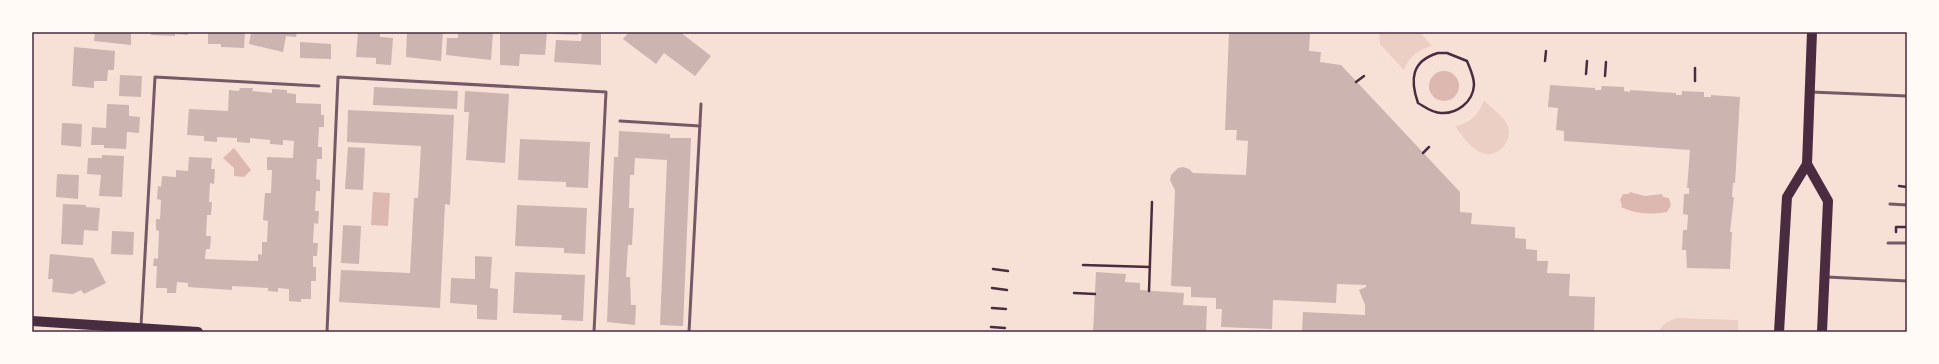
<svg xmlns="http://www.w3.org/2000/svg" width="1939" height="364" viewBox="0 0 1939 364" font-family="Montserrat,sans-serif">
<style>
.green{fill:#ebcfc5}
.water{fill:#dcb8b0}
.building{fill:#ccb4b1}
.lines{fill:none;stroke-linecap:round;stroke-linejoin:round}
.path{stroke:#4a2c40;stroke-width:2.5}
.service{stroke:#755966;stroke-width:3}
.primary{stroke:#4a2c40;stroke-width:10}
.neatline{fill:none;stroke:#4a2c40;stroke-width:1.5}
</style>
<rect width="100%" height="100%" fill="#f7e1d7"/>
<!-- green -->
<g class="green">
<path d="M1379 32H1420L1432 46C1418 50 1409 56 1404 70L1380 44Z"/>
<path d="M1484 100C1490 107 1503 116 1507 124 1515 142 1495 162 1478 151 1469 146 1461 134 1455 126 1470 123 1479 115 1484 100Z"/>
<path d="M1678 318 1738 320V332H1659C1663 323 1669 320 1678 318Z"/>
</g>
<!-- water -->
<g class="water">
<circle cx="1444" cy="86" r="15"/>
<polygon points="234,148 251,170 244,177 234,176 234,168 223,158"/>
<polygon points="373,192 390,193 388,226 371,225"/>
<path d="M1630 192 1645 196 1662 194 1663 197 1669 198 1671 205 1667 212C1650 215 1636 214 1621 207L1622 205 1620 200 1623 194H1629Z"/>
</g>
<!-- building -->
<g class="building">
<polygon points="95,32 131,32 131,45 94,41"/>
<polygon points="151,32 188,32 188,35 175,34 175,36 151,35"/>
<polygon points="208,32 245,32 244,48 221,47 221,44 208,44"/>
<polygon points="251,32 297,32 296,37 286,36 283,52 249,44"/>
<polygon points="358,32 380,32 380,37 393,38 391,65 376,64 376,58 356,57"/>
<polygon points="407,32 443,32 441,61 406,57"/>
<polygon points="458,32 493,32 491,60 446,55 447,38 458,38"/>
<polygon points="500,32 547,32 545,55 520,54 519,66 500,65"/>
<polygon points="555,32 578,32 578,35 555,34"/>
<polygon points="582,32 601,32 601,65 554,62 556,40 581,41"/>
<polygon points="629,32 680,32 711,56 695,76 664,53 656,64 623,39"/>
<polygon points="1229,32 1310,32 1309,51 1321,52 1320,62 1341,65 1460,192 1460,212 1472,213 1471,224 1515,227 1515,238 1526,239 1526,249 1537,250 1537,261 1548,261 1547,273 1570,274 1569,296 1595,297 1594,332 1302,332 1303,312 1365,315 1365,305 1359,290 1366,287 1366,285 1337,284 1336,303 1273,300 1272,329 1221,327 1222,309 1216,309 1216,298 1191,297 1191,287 1171,286 1175,190 1170,180 1171,175 1178,168 1183,167 1189,169 1193,173 1246,175 1248,141 1236,140 1237,130 1225,130"/>
<polygon points="300,42 331,44 331,59 300,58"/>
<polygon points="74,47 115,51 114,70 108,70 107,81 94,81 94,88 72,86"/>
<polygon points="120,75 142,76 141,97 119,96"/>
<polygon points="1550,85 1595,88 1595,90 1601,90 1602,86 1624,87 1624,91 1630,92 1630,90 1676,93 1676,95 1682,95 1682,91 1704,92 1704,97 1711,97 1711,95 1740,97 1735,183 1733,183 1732,197 1734,197 1730,232 1732,232 1730,269 1687,268 1686,250 1682,250 1683,230 1687,230 1688,215 1683,214 1684,194 1689,194 1689,188 1687,188 1690,150 1564,141 1564,131 1556,130 1558,108 1548,107"/>
<polygon points="374,87 458,91 457,109 373,105"/>
<polygon points="240,88 253,88 252,91 272,93 272,89 287,90 287,93 296,94 296,103 321,104 321,115 324,115 324,127 319,127 318,147 322,147 322,159 317,159 316,179 320,180 320,191 316,191 315,211 319,211 318,224 314,223 313,243 318,243 317,256 313,256 313,267 316,267 316,281 311,281 311,299 301,299 301,302 289,301 289,289 278,288 278,292 268,291 268,288 232,286 232,290 188,287 188,283 177,282 176,293 167,293 167,288 156,288 157,266 153,266 154,258 158,259 159,231 156,230 156,219 160,219 161,200 157,199 158,186 161,187 162,176 176,177 176,170 188,171 189,157 212,158 211,169 215,169 214,184 210,183 209,202 212,202 211,215 207,215 206,236 211,236 210,249 206,249 205,259 258,261 258,254 262,255 262,242 267,242 268,221 263,220 265,193 271,193 272,170 267,170 267,157 293,158 294,141 283,140 283,145 270,144 270,140 250,138 250,143 237,142 237,138 217,137 217,142 204,141 204,136 187,135 189,109 228,111 229,90 239,91"/>
<polygon points="465,91 509,94 505,163 466,160 469,112 464,112"/>
<polygon points="107,104 129,105 129,116 140,117 139,133 127,132 126,149 104,148 104,145 91,145 92,127 106,128"/>
<polygon points="348,110 454,115 450,205 445,204 440,308 339,302 341,270 410,273 414,198 418,198 421,146 347,142"/>
<polygon points="62,123 82,124 81,147 61,145"/>
<polygon points="619,131 670,134 670,138 691,138 683,326 660,325 667,160 635,158 634,175 630,175 629,208 634,208 632,245 628,245 626,277 630,277 631,305 636,305 635,325 607,322 614,157 618,157"/>
<polygon points="520,139 590,142 588,188 566,187 566,182 518,180"/>
<polygon points="348,147 365,148 363,190 345,189"/>
<polygon points="102,155 124,156 122,197 99,196 101,175 87,174 88,158 102,158"/>
<polygon points="57,174 79,175 78,199 56,197"/>
<polygon points="63,204 86,205 86,207 100,208 98,231 84,230 83,245 61,244"/>
<polygon points="517,205 587,208 585,254 564,253 564,248 515,246"/>
<polygon points="343,225 361,226 359,264 341,263"/>
<polygon points="112,231 134,232 133,255 111,254"/>
<polygon points="50,254 93,258 106,283 84,294 81,290 73,294 52,292 53,279 48,279"/>
<polygon points="475,256 492,257 490,288 498,289 497,320 477,319 477,305 450,303 451,278 475,279"/>
<polygon points="515,272 585,275 583,321 561,320 562,315 513,313"/>
<polygon points="1096,272 1126,274 1125,282 1140,283 1140,290 1184,293 1183,305 1207,306 1206,332 1093,332"/>
</g>
<g class="lines">
<!-- path -->
<g class="path">
<path d="M1438 53H1447L1467 61C1470 69 1474 76 1474 85 1473 102 1457 114 1441 113 1432 113 1425 107 1418 103 1410 80 1411 61 1438 53Z"/>
<polyline points="1545,61 1546,51"/>
<polyline points="1586,74 1587,61"/>
<polyline points="1605,76 1606,62"/>
<polyline points="1695,81 1695,68"/>
<polyline points="1356,82 1364,76"/>
<polyline points="1423,153 1429,147"/>
<polyline points="1899,186 1907,187"/>
<polyline points="1896,232 1896,227 1907,227"/>
<polyline points="1083,265 1150,267"/>
<polyline points="993,269 1008,271"/>
<polyline points="992,288 1007,290"/>
<polyline points="1149,291 1152,202"/>
<polyline points="1074,293 1095,294"/>
<polyline points="992,308 1006,309"/>
<polyline points="991,327 1005,328"/>
</g>
<!-- service -->
<g class="service">
<polyline points="1811,92 1907,96"/>
<polyline points="620,121 700,126"/>
<polyline points="1890,204 1907,205"/>
<polyline points="1888,243 1907,243"/>
<polyline points="1827,277 1907,281"/>
<polyline points="141,326 155,77 319,86"/>
<polyline points="327,332 338,77 606,92 594,332"/>
<polyline points="689,332 701,104"/>
</g>
<!-- primary -->
<g class="primary">
<polyline points="1807,164 1828,201 1822,332"/>
<polyline points="32,321 198,332"/>
<polyline points="1779,332 1787,197 1807,164 1812,32"/>
</g>
</g>
<!-- border -->
<rect width="1939" height="364" fill="none" stroke="#fffaf5" stroke-width="66"/>
<rect x="33" y="33" width="1873" height="298" class="neatline"/>
</svg>
